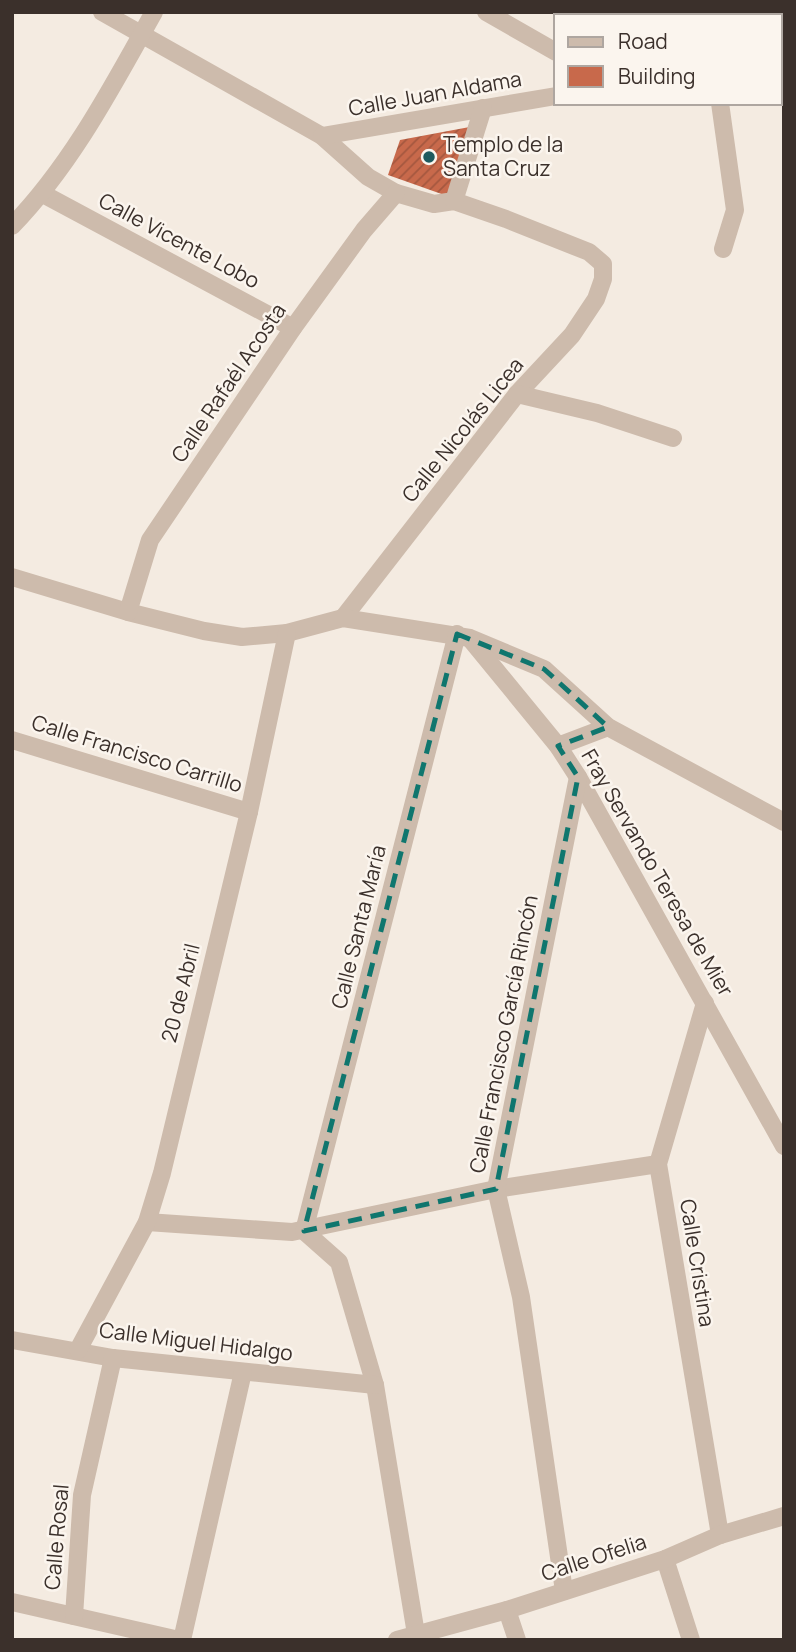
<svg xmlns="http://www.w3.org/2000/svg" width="796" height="1652" viewBox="0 0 796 1652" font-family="Manrope,sans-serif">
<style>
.building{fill:url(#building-hatch)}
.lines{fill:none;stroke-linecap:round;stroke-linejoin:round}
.minor{stroke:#cdbbac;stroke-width:18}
.marked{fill:none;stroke:#0f766e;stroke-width:5;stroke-dasharray:14 9;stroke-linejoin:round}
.poi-dot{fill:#1f5a5e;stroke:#fbf5ee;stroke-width:2.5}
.labels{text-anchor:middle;stroke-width:5;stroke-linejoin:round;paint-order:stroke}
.street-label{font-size:21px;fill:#3b302b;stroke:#fbf5ee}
.poi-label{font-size:21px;fill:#3b302b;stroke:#fbf5ee;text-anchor:start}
</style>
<defs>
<pattern id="building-hatch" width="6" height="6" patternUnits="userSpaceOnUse" patternTransform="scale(1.75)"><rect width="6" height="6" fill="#c8694b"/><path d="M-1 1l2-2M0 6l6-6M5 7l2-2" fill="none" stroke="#a4573f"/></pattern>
</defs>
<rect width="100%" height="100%" fill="#f4ebe1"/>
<!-- building -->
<polygon class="building" points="475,126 450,197 388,175 400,140"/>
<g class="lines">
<!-- minor -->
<g class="minor">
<polyline points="102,12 322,136 368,177 396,193 434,204 454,201 506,219 589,252 603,264 603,279 596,299 572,335 517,394 343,618"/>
<polyline points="486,12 556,52"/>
<polyline points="780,47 784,46"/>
<polyline points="720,103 735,210 723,249"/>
<polyline points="322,136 556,96"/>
<polyline points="43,194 293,328"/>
<polyline points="454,201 483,108"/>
<path d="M12 226C72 164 112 87 154 12"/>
<polyline points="517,394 597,413 673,438"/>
<polyline points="12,577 128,612 204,631 242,637 287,633 343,618 470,638 544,669 608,727 784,822"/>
<polyline points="128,612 150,540 293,328 364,230 396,193"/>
<polyline points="472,641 558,746 578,777 784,1146"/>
<polyline points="12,740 249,812"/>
<polyline points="558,746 608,727"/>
<polyline points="705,1003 658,1164 720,1535"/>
<polyline points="147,1222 292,1232 496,1189 658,1164"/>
<polyline points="304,1231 457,634"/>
<polyline points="304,1231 339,1262 375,1385 416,1634"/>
<polyline points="12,1340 113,1358 375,1385"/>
<polyline points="78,1350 147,1222 162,1173 249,812 287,633"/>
<polyline points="665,1559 691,1640"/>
<polyline points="564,1591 521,1297 496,1189 578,777"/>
<polyline points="12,1602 179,1640"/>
<polyline points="507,1610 517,1640"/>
<polyline points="74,1616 82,1495 113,1358"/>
<polyline points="182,1640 243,1372"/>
<polyline points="397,1640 507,1610 665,1559 720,1535 784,1516"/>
</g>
</g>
<!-- marked area -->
<path class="marked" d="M457 634 544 669 608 727 558 746 578 777 496 1189 304 1231Z"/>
<!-- markers -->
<circle class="poi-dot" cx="429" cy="157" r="7"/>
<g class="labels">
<!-- street labels -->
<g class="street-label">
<text transform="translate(435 94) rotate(-10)" y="7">Calle Juan Aldama</text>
<text transform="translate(179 241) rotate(28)" y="7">Calle Vicente Lobo</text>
<text transform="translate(229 383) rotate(-56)" y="7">Calle Rafaél Acosta</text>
<text transform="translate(463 430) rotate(-51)" y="7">Calle Nicolás Licea</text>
<text transform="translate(137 754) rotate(17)" y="7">Calle Francisco Carrillo</text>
<text transform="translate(657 873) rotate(60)" y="7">Fray Servando Teresa de Mier</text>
<text transform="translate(359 927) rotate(-76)" y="7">Calle Santa María</text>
<text transform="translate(181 993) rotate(-76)" y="7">20 de Abril</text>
<text transform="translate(504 1034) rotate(-79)" y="7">Calle Francisco García Rincón</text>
<text transform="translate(697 1263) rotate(81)" y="7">Calle Cristina</text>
<text transform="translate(196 1342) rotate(7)" y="7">Calle Miguel Hidalgo</text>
<text transform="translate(57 1537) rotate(-85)" y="7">Calle Rosal</text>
<text transform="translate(594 1558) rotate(-18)" y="7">Calle Ofelia</text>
</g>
<!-- poi labels -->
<g class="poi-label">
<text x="443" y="152">Templo de la<tspan x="443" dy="24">Santa Cruz</tspan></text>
</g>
</g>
<!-- border -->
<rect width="796" height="1652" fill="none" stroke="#3b302b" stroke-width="28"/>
<!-- legend -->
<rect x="554" y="14" width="228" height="91" fill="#fbf5ee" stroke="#aea6a0" stroke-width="2"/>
<rect x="568" y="37" width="35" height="10" fill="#cdbbac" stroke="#aea6a0" stroke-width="2"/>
<text x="618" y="49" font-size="21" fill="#3b302b">Road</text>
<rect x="568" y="66" width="35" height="21" fill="#c8694b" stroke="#aea6a0" stroke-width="2"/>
<text x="618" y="84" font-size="21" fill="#3b302b">Building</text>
</svg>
